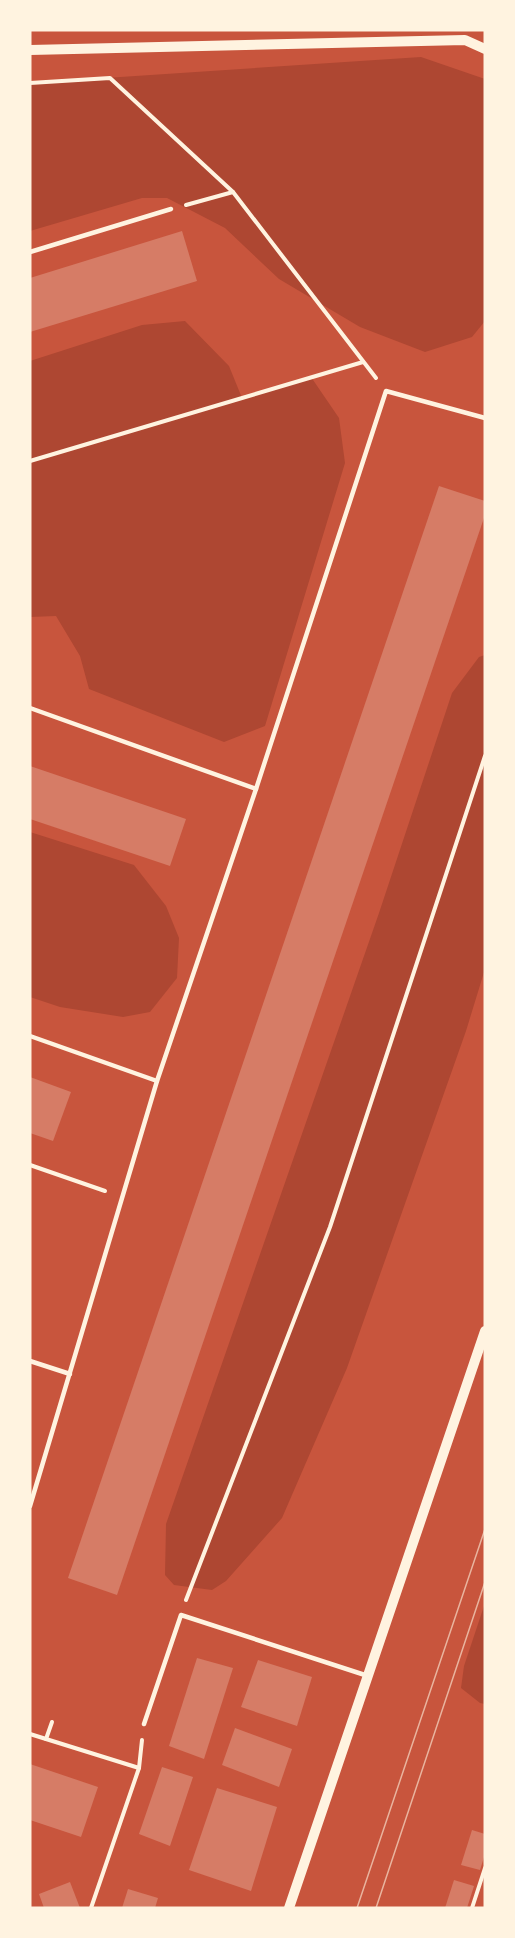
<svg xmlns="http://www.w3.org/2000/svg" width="515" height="1938" viewBox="0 0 515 1938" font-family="'Nunito Sans',sans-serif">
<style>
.green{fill:#ae4732}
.building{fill:#d67c66}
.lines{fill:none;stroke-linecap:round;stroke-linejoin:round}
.path{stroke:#fff3e0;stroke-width:4}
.service{stroke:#fff3e0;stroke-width:4.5}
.tertiary{stroke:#fff3e0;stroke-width:10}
.tram{stroke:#e9b49f;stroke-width:1.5}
</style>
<rect width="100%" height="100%" fill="#c8553d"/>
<!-- green -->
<g class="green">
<polygon points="421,57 485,79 485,321 472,337 425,352 360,327 279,279 225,228 167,198 142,198 30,231 30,83"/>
<polygon points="185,321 229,366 242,398 311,377 339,418 345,463 265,726 224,742 89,689 80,656 56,616 30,617 30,361 142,325"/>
<polygon points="485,655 485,969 466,1031 347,1368 282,1518 226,1581 212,1590 174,1585 165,1575 166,1524 379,913 452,693 479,657"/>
<polygon points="30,832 134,865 166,906 179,938 177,978 150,1012 123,1017 60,1007 30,997"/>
<polygon points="485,1603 485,1704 480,1703 461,1688 464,1666"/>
</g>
<!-- building -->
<g class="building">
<polygon points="182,231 197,281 30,332 30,278"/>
<polygon points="439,486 485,501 485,515 117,1595 68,1578"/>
<polygon points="30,766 186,819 170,866 30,819"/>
<polygon points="30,1077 71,1092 53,1141 30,1133"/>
<polygon points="197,1658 233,1668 204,1759 169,1746"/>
<polygon points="258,1660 312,1677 297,1726 241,1707"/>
<polygon points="235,1728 292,1749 279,1787 222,1765"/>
<polygon points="30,1764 98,1787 81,1837 30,1820"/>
<polygon points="162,1767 193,1777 170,1846 139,1834"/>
<polygon points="217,1788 277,1807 251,1891 189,1870"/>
<polygon points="472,1830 485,1834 485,1854 480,1870 461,1865"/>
<polygon points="454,1880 474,1886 467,1908 445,1908"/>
<polygon points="70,1882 80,1908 44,1908 39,1894"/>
<polygon points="128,1889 158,1898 155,1908 122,1908"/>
</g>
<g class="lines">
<!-- path -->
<g class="path">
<polyline points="30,83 110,78 233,192"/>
<polyline points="186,205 233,192 376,378"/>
<polyline points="30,461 363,362"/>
<polyline points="30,1165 105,1191"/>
<polyline points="186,1600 330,1227 485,756"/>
<polyline points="30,1734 46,1739 52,1722"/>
<polyline points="46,1739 139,1768 91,1908"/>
<polyline points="139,1768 142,1740"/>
<polyline points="472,1908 485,1868"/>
</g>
<!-- service -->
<g class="service">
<polyline points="30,252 171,209"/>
<polyline points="30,708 256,789"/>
<polyline points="30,1036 157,1081"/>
<polyline points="30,1361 70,1374"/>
<polyline points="30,1506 157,1081 256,789 386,391 485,418"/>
<polyline points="144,1724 181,1615 368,1676"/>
</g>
<!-- tertiary -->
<g class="tertiary">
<polyline points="30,50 465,40 485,49"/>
<polyline points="289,1908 485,1331"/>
</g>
<!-- tram -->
<g class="tram">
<polyline points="357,1908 485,1529"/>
<polyline points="376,1908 485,1582"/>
</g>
</g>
<!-- border -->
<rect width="515" height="1938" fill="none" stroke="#fff3e0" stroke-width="63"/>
</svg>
